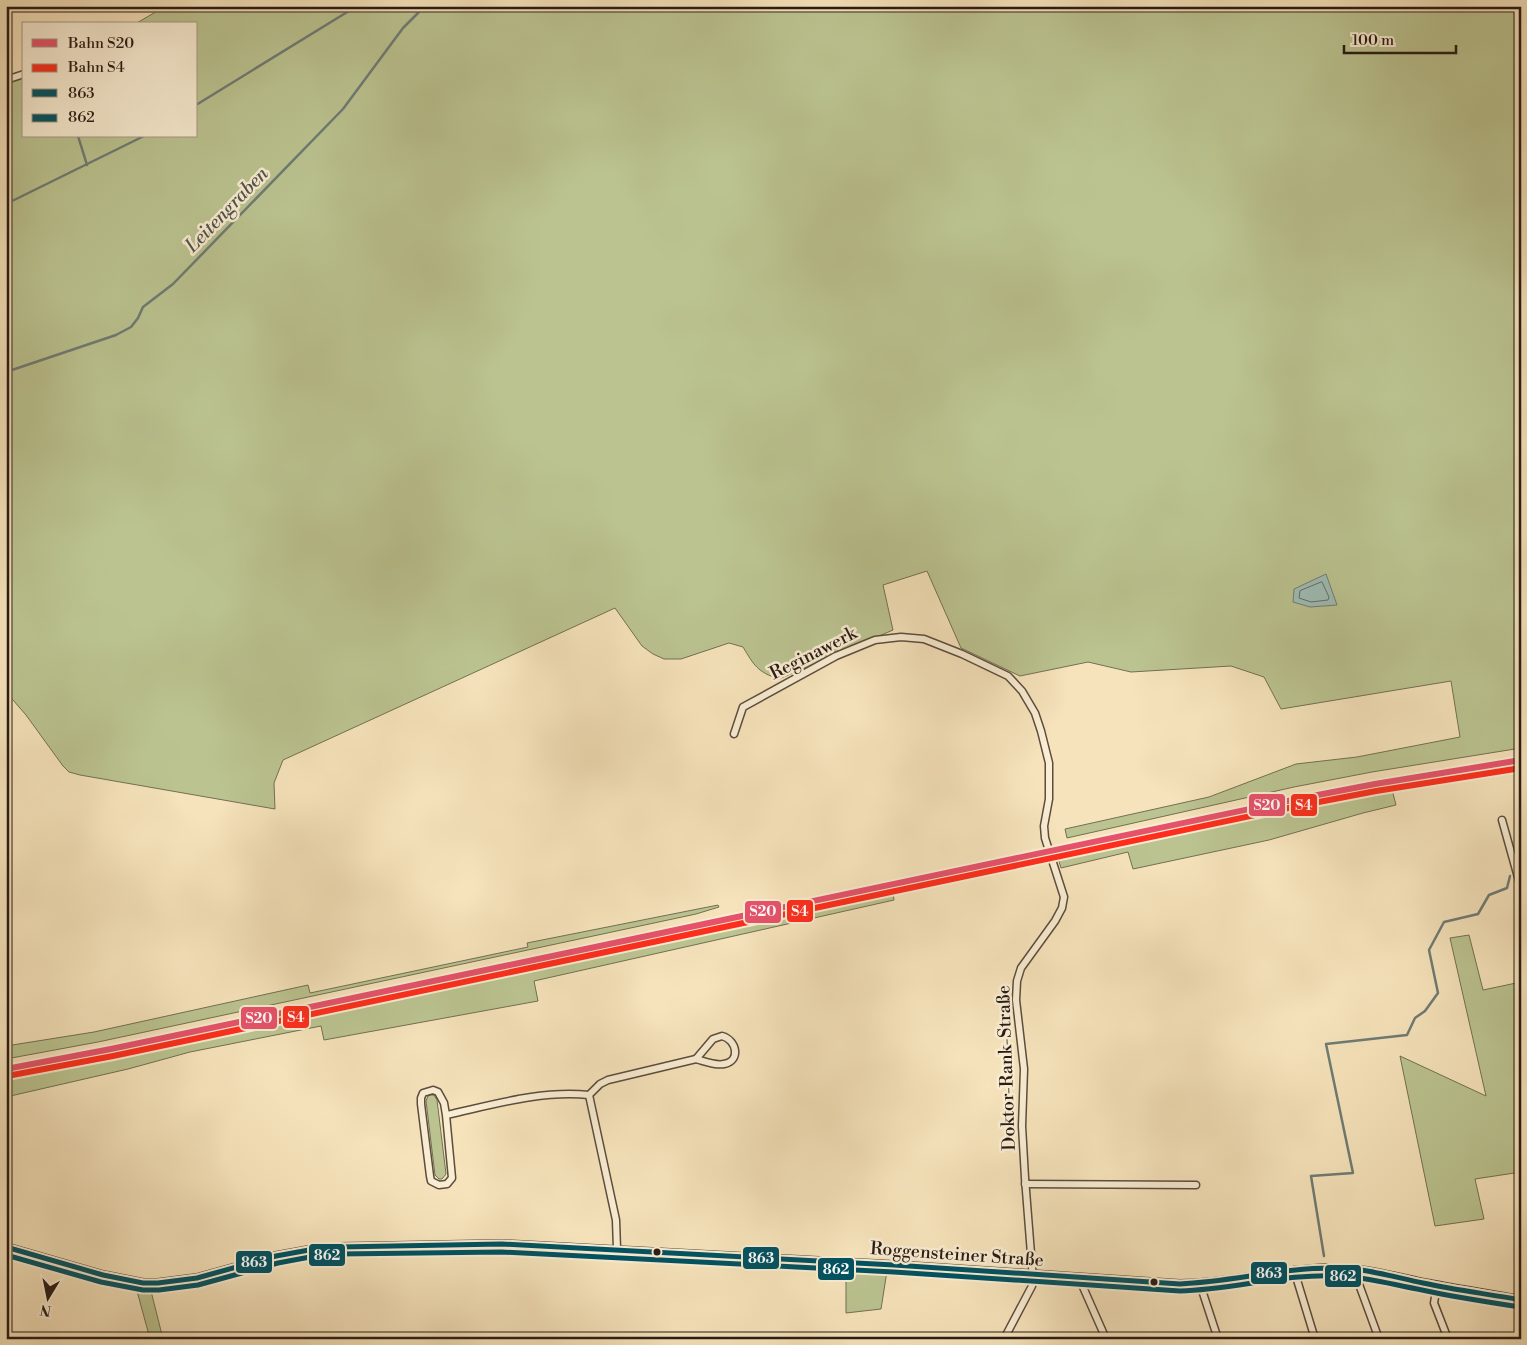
<svg xmlns="http://www.w3.org/2000/svg" width="1527" height="1345" viewBox="0 0 1527 1345" font-family="'Libre Bodoni',serif">
<style>
.green{fill:#bbc491;stroke:#727053}
.water{fill:#9ebdb6;stroke:#6f7c76}
.lines{fill:none;stroke-linecap:round;stroke-linejoin:round}
.shore{stroke:#636c66;stroke-width:1}
.stream{stroke:#6f7c76;stroke-width:2.5}
.minor-casing{stroke:#5c4d3e;stroke-width:9}
.tertiary-casing{stroke:#5c4d3e;stroke-width:10}
.minor{stroke:#f9edd3;stroke-width:6}
.tertiary{stroke:#f9edd3;stroke-width:8}
.bus-1-casing{stroke:#f9edd3;stroke-width:9}
.bus-2-casing{stroke:#f9edd3;stroke-width:9}
.bus-1{stroke:#005262;stroke-width:5}
.bus-2{stroke:#005262;stroke-width:5}
.rail-1-casing{stroke:#f9edd3;stroke-width:10}
.rail-2-casing{stroke:#f9edd3;stroke-width:10}
.rail-1{stroke:#e7526b;stroke-width:6}
.rail-2{stroke:#ff2d1d;stroke-width:6}
.bus-dot{fill:#281b15;stroke:#f9edd3;stroke-width:2}
.labels{text-anchor:middle;stroke-width:5;stroke-linejoin:round;paint-order:stroke}
.street-label{font-size:18px;fill:#281b15;stroke:#f9edd3}
.water-label{font-size:19px;font-style:italic;fill:#51544d;stroke:#f9edd3}
.line-badge{stroke:#f9edd3;stroke-width:2}
.badge-label{font-size:14px;text-anchor:middle;font-weight:bold;fill:#fff}
</style>
<rect width="100%" height="100%" fill="#f6e3bb"/>
<filter id="stains"><feTurbulence type="fractalNoise" baseFrequency=".004" numOctaves="4"/><feColorMatrix values="0 0 0 0 .2 0 0 0 0 .09 0 0 0 0 .02 0 0 0 .5 -.17"/></filter>
<radialGradient id="worn" r=".72"><stop offset=".6" stop-color="#630" stop-opacity="0"/><stop offset="1" stop-color="#630" stop-opacity=".3"/></radialGradient>
<!-- green -->
<g class="green">
<path d="M166 6H1521V748L1372 772 1294 787 1067 838 1065 829 1209 797 1296 764 1357 757 1460 737 1451 681 1281 709 1264 677 1231 666 1131 672 1088 662 1020 676 961 648 927 571 883 585 893 630 779 679C757 672 754 665 743 647L729 643 681 659H664L653 654 642 646 615 608 283 760 274 783 275 809 80 775 69 772 63 766 26 715 6 692V110L10 108 6 99V83L24 76V136H196V24H135Z"/>
<polygon points="1391,786 1396,805 1363,813 1269,840 1133,869 1128,852 1061,868 1057,855"/>
<polygon points="893,893 894,900 534,981 538,1001 324,1040 321,1026 190,1052 128,1069 6,1097 6,1074 39,1069 332,1010 771,916 791,915"/>
<polygon points="718,905 719,907 696,914 98,1042 6,1059 6,1046 94,1032 308,985 310,993 528,947 527,943"/>
<polygon points="1469,935 1483,990 1521,982 1521,1172 1475,1179 1484,1219 1435,1226 1400,1056 1486,1096 1450,938"/>
<polygon points="431,1095 434,1095 437,1100 446,1174 442,1179 439,1179 435,1175 426,1101 428,1096"/>
<polygon points="846,1271 887,1271 881,1309 846,1313"/>
<polygon points="137,1291 151,1291 163,1339 150,1339"/>
</g>
<!-- water -->
<polygon class="water" points="1326,574 1337,605 1310,607 1293,602 1294,589"/>
<g class="lines">
<!-- shore -->
<polygon class="shore" points="1322,582 1329,597 1328,600 1311,602 1299,598 1300,591"/>
<!-- stream -->
<g class="stream">
<polyline points="196,105 357,6"/>
<polyline points="78,136 87,165"/>
<polyline points="6,204 144,136"/>
<polyline points="6,372 116,335 131,327 138,318 143,307 173,284 343,109 403,28 425,6"/>
<polyline points="1516,851 1518,843"/>
<polyline points="1324,1256 1311,1176 1353,1173 1326,1044 1407,1035 1415,1018 1425,1011 1438,993 1429,950 1444,922 1478,914 1489,895 1507,888 1510,876"/>
</g>
<defs>
<g id="minor">
<polyline points="6,80 24,74"/>
<polyline points="734,734 743,707 745,706 836,656 875,640 901,637 924,639 962,654 1008,676 1022,691 1035,713 1041,731 1049,763 1049,799 1044,826 1045,838 1064,897 1062,908 1055,921 1021,968 1017,981 1016,1000 1024,1069 1022,1126 1025,1178 1033,1279 1032,1286 1004,1339"/>
<polyline points="1502,820 1521,888"/>
<path d="M722 1036C737 1040 741 1061 724 1064 715 1066 704 1061 696 1059L713 1039Z"/>
<path d="M446 1115 452 1178 447 1184 439 1185 431 1181 430 1176 421 1104V1098L423 1093 433 1090 438 1092 444 1103 446 1115C492 1105 541 1090 589 1095"/>
<polyline points="1025,1184 1196,1185"/>
<polyline points="617,1249 616,1220 589,1095 600,1084 608,1080 696,1059"/>
<polyline points="1353,1268 1379,1339"/>
<polyline points="1294,1270 1315,1339"/>
<polyline points="1079,1278 1106,1339"/>
<polyline points="1200,1284 1218,1339"/>
<polyline points="1437,1285 1434,1303 1448,1339"/>
</g>
<path id="tertiary" d="M6 1247 103 1275 143 1283H158L197 1278 276 1256 309 1250 339 1247 502 1244 894 1265 1180 1284C1229 1284 1277 1270 1327 1268 1359 1267 1392 1276 1424 1283 1456 1289 1488 1294 1521 1300"/>
</defs>
<!-- minor casing -->
<use href="#minor" class="minor-casing"/>
<!-- tertiary casing -->
<use href="#tertiary" class="tertiary-casing"/>
<!-- minor -->
<use href="#minor" class="minor"/>
<!-- tertiary -->
<use href="#tertiary" class="tertiary"/>
<defs>
<path id="bus-1" d="M6 1247 103 1275 143 1283H158L197 1278 276 1256 309 1250 339 1247 502 1244 894 1265 1180 1284C1232 1282 1284 1267 1336 1268 1365 1268 1394 1277 1423 1283 1455 1290 1488 1294 1521 1300"/>
<path id="bus-2" d="M6 1255 101 1282 143 1290H159L198 1285 278 1263 310 1257 339 1254 502 1252 894 1272 1180 1291C1233 1290 1286 1273 1339 1276 1367 1277 1394 1285 1422 1290 1454 1297 1487 1302 1520 1307"/>
</defs>
<!-- bus-1 casing -->
<use href="#bus-1" class="bus-1-casing"/>
<!-- bus-2 casing -->
<use href="#bus-2" class="bus-2-casing"/>
<!-- bus-1 -->
<use href="#bus-1" class="bus-1"/>
<!-- bus-2 -->
<use href="#bus-2" class="bus-2"/>
<defs>
<polyline id="rail-1" points="6,1069 111,1049 1297,799 1375,784 1521,760"/>
<polyline id="rail-2" points="7,1076 113,1056 1298,806 1376,791 1521,768"/>
</defs>
<!-- rail-1 casing -->
<use href="#rail-1" class="rail-1-casing"/>
<!-- rail-2 casing -->
<use href="#rail-2" class="rail-2-casing"/>
<!-- rail-1 -->
<use href="#rail-1" class="rail-1"/>
<!-- rail-2 -->
<use href="#rail-2" class="rail-2"/>
</g>
<!-- markers -->
<g class="bus-dot">
<circle cx="657" cy="1252" r="4.5"/>
<circle cx="1154" cy="1282" r="4.5"/>
</g>
<g class="labels">
<!-- street labels -->
<g class="street-label">
<text transform="translate(813 653) rotate(-27)" y="6">Reginawerk</text>
<text transform="translate(1006 1068) rotate(-92)" y="6">Doktor-Rank-Straße</text>
<text transform="translate(957 1254) rotate(4)" y="6">Roggensteiner Straße</text>
</g>
<!-- water labels -->
<g class="water-label">
<text transform="translate(226 209) rotate(-46)" y="7">Leitengraben</text>
</g>
</g>
<g class="line-badge">
<rect x="1290" y="793" width="28" height="24" rx="5" fill="#ff2d1d"/>
<rect x="1248" y="793" width="38" height="24" rx="5" fill="#e7526b"/>
<rect x="786" y="899" width="28" height="24" rx="5" fill="#ff2d1d"/>
<rect x="744" y="900" width="38" height="24" rx="5" fill="#e7526b"/>
<rect x="282" y="1005" width="28" height="24" rx="5" fill="#ff2d1d"/>
<rect x="240" y="1006" width="38" height="24" rx="5" fill="#e7526b"/>
<rect x="308" y="1243" width="38" height="24" rx="5" fill="#005262"/>
<rect x="742" y="1246" width="38" height="24" rx="5" fill="#005262"/>
<rect x="235" y="1250" width="38" height="24" rx="5" fill="#005262"/>
<rect x="817" y="1257" width="38" height="24" rx="5" fill="#005262"/>
<rect x="1250" y="1261" width="38" height="24" rx="5" fill="#005262"/>
<rect x="1324" y="1264" width="38" height="24" rx="5" fill="#005262"/>
</g>
<g class="badge-label">
<text x="1304" y="810">S4</text>
<text x="1267" y="810">S20</text>
<text x="800" y="916">S4</text>
<text x="763" y="916">S20</text>
<text x="296" y="1022">S4</text>
<text x="259" y="1023">S20</text>
<text x="327" y="1260">862</text>
<text x="761" y="1263">863</text>
<text x="254" y="1267">863</text>
<text x="836" y="1274">862</text>
<text x="1269" y="1278">863</text>
<text x="1343" y="1281">862</text>
</g>
<!-- margin -->
<rect width="1527" height="1345" fill="none" stroke="#f6e3bb" stroke-width="25"/>
<rect x="8" y="8" width="1512" height="1330" fill="none" stroke="#281b15" stroke-width="2.5"/>
<rect x="12" y="12" width="1502" height="1320" fill="none" stroke="#281b15"/>
<!-- legend -->
<rect x="22" y="22" width="175" height="115" fill="#f9edd3" stroke="#a59987"/>
<rect x="32" y="39" width="25" height="8" fill="#e7526b" stroke="#a59987"/>
<text x="68" y="48" font-size="15" fill="#281b15">Bahn S20</text>
<rect x="32" y="64" width="25" height="8" fill="#ff2d1d" stroke="#a59987"/>
<text x="68" y="72" font-size="15" fill="#281b15">Bahn S4</text>
<rect x="32" y="89" width="25" height="8" fill="#005262" stroke="#a59987"/>
<text x="68" y="98" font-size="15" fill="#281b15">863</text>
<rect x="32" y="114" width="25" height="8" fill="#005262" stroke="#a59987"/>
<text x="68" y="122" font-size="15" fill="#281b15">862</text>
<!-- north arrow -->
<g transform="translate(48 1298) rotate(190)" stroke="#f9edd3" stroke-width="4" paint-order="stroke">
<path d="M0-4L9 19L0 12L-9 19Z" fill="#281b15"/>
<text y="-8" font-size="14" font-weight="bold" text-anchor="middle" fill="#281b15">N</text>
</g>
<!-- scale -->
<path d="M1344 45v8h112v-8" fill="none" stroke="#281b15" stroke-width="2.5"/>
<text x="1352" y="45" font-size="15" fill="#281b15" stroke="#f9edd3" stroke-width="4" paint-order="stroke">100 m</text>
<rect width="100%" height="100%" filter="url(#stains)"/>
<rect width="100%" height="100%" fill="url(#worn)"/>
</svg>
